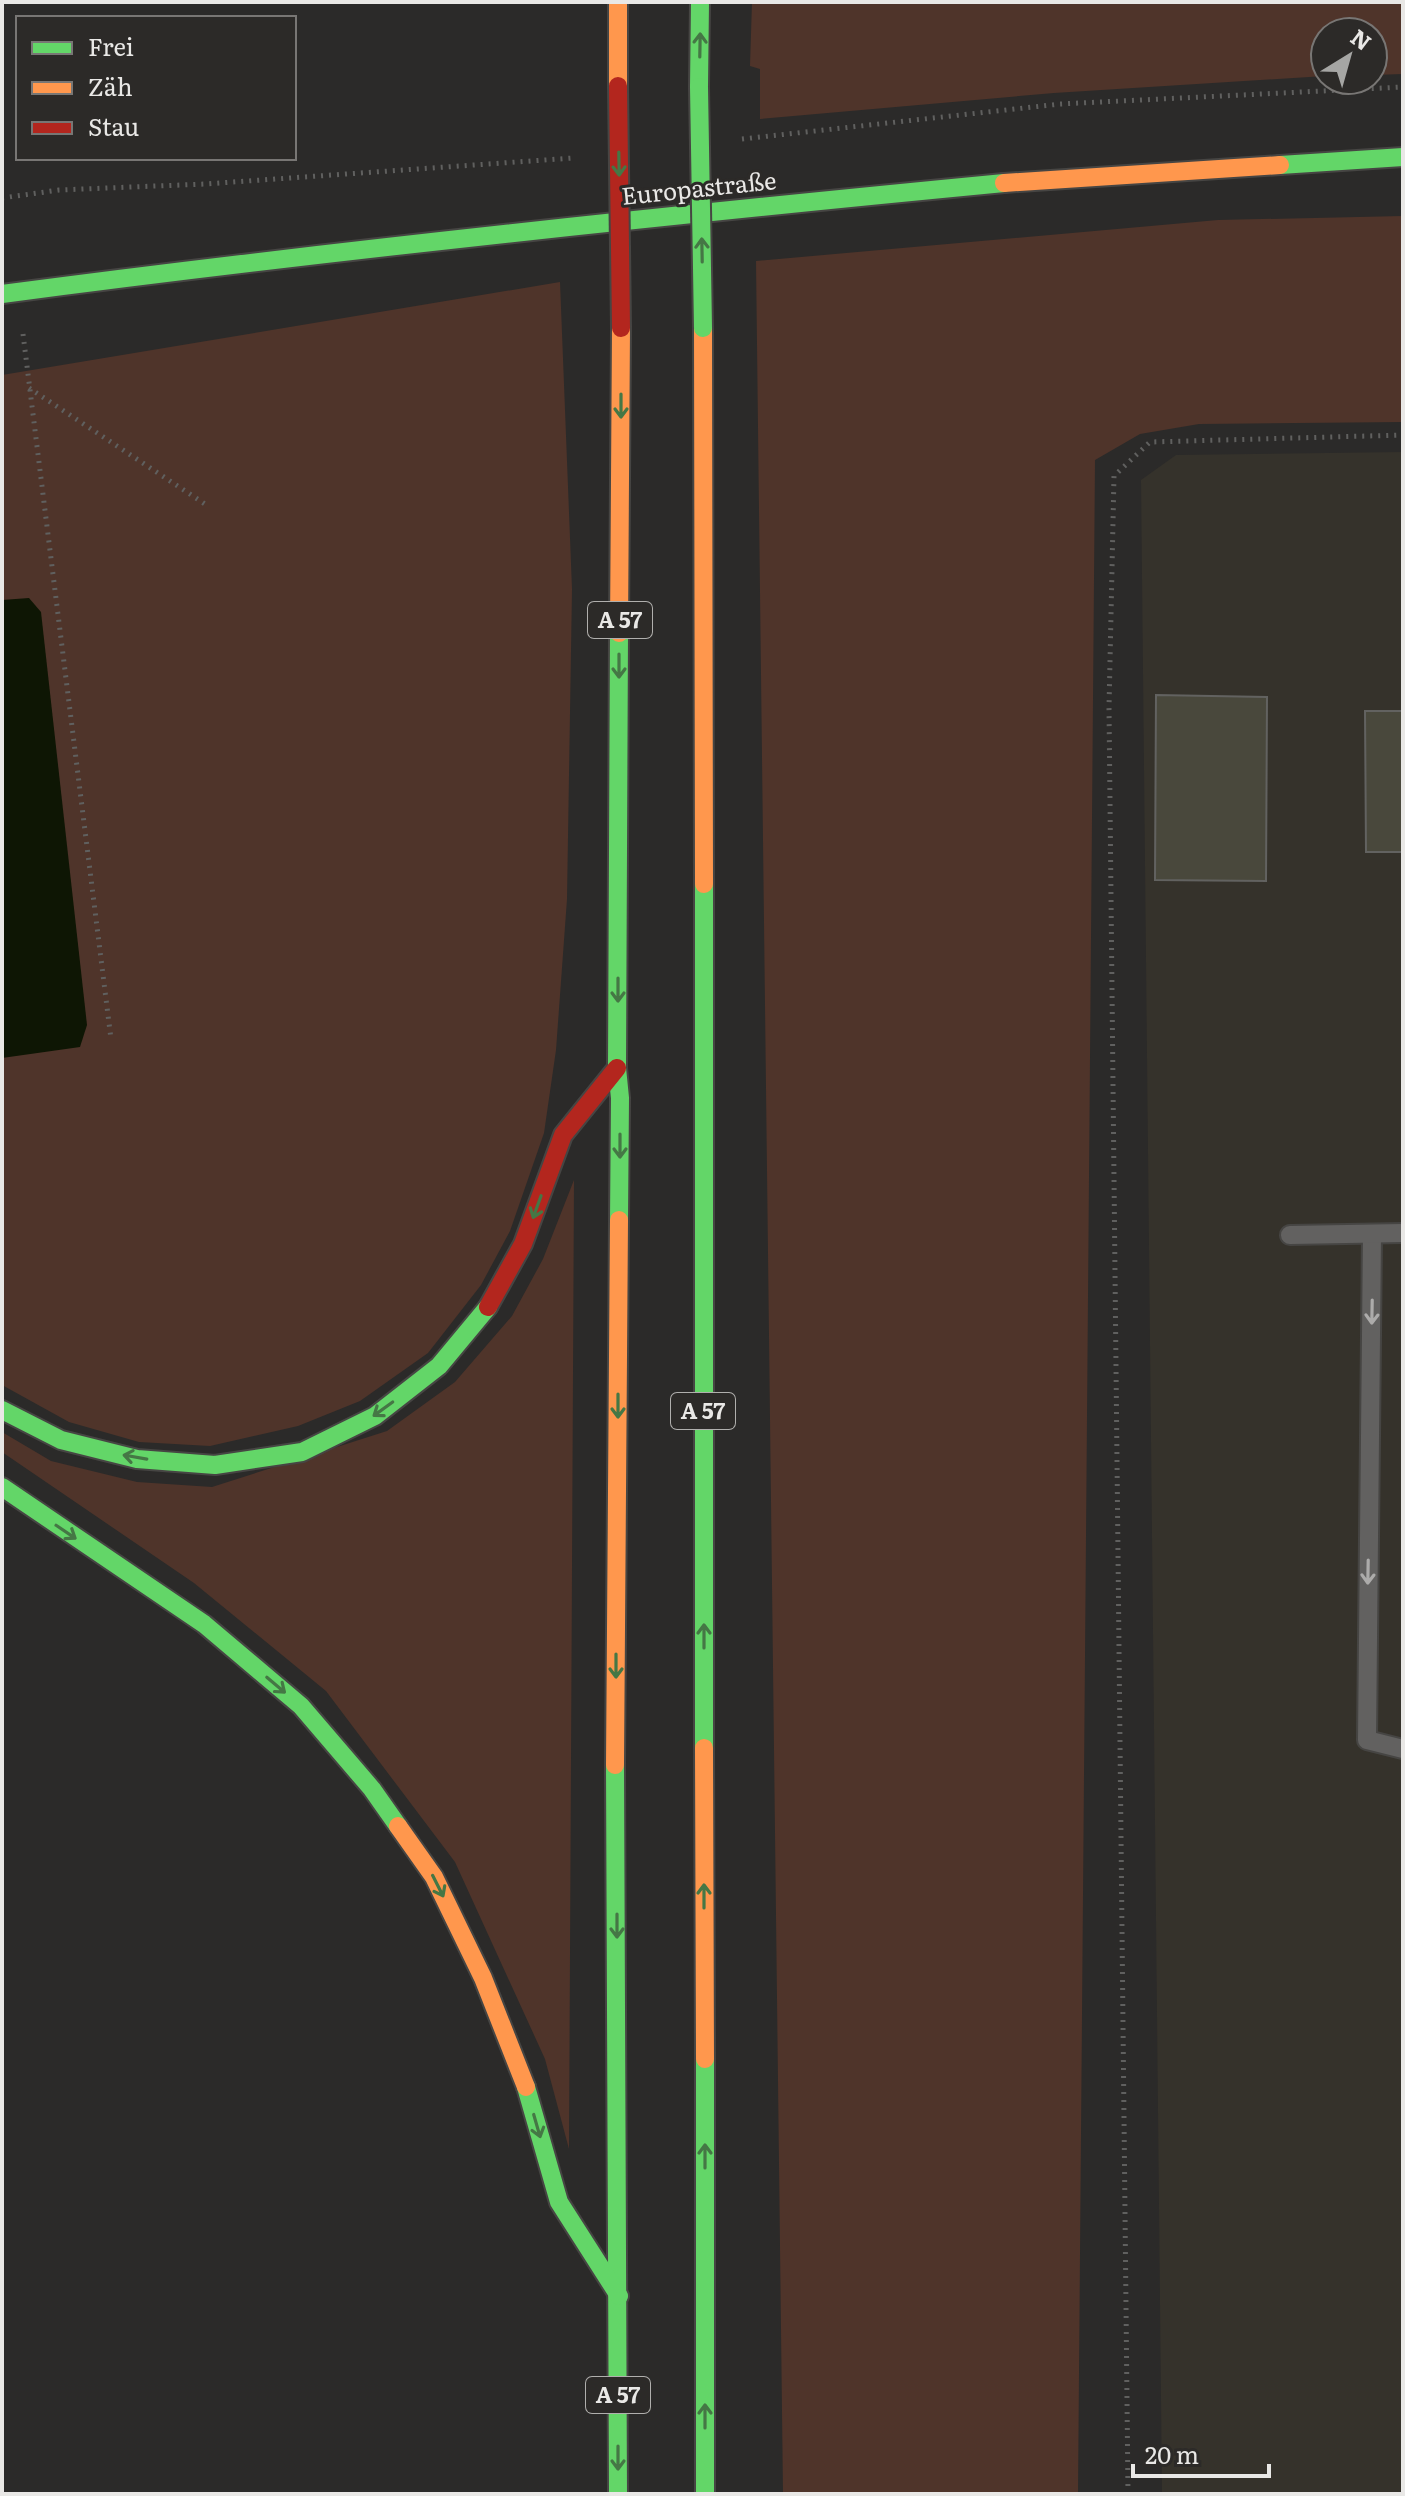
<svg xmlns="http://www.w3.org/2000/svg" width="1405" height="2496" viewBox="0 0 1405 2496" font-family="Literata,serif">
<style>
.built{fill:#35322b}
.green{fill:#4f342a}
.water{fill:#0e1604}
.building{fill:#49483c;stroke:#626260;stroke-width:2}
.lines{fill:none;stroke-linecap:round;stroke-linejoin:round}
.lane-casing{stroke:#464543;stroke-width:22}
.fast-casing{stroke:#464543;stroke-width:22}
.slow-casing{stroke:#464543;stroke-width:22}
.jam-casing{stroke:#464543;stroke-width:22}
.path{stroke:#60605f;stroke-width:5;stroke-dasharray:2 6;stroke-linecap:butt}
.lane{stroke:#626160;stroke-width:18}
.fast{stroke:#63d668;stroke-width:18}
.slow{stroke:#ff974d;stroke-width:18}
.jam{stroke:#b3261e;stroke-width:18}
.fast-bridge-casing{stroke:#464543;stroke-width:22;stroke-linecap:butt}
.jam-bridge-casing{stroke:#464543;stroke-width:22;stroke-linecap:butt}
.fast-bridge{stroke:#63d668;stroke-width:18}
.jam-bridge{stroke:#b3261e;stroke-width:18}
.oneway{stroke:#457745}
.oneway2{stroke:#acabaa}
.labels{text-anchor:middle;stroke-width:6;stroke-linejoin:round;paint-order:stroke}
.shield{fill:#2c2a28;stroke:#b0afad;stroke-width:2}
.shield-label{font-size:22px;font-weight:bold;fill:#e9e8e6}
.street-label{font-size:24px;fill:#e9e8e6;stroke:#2c2a28}
</style>
<rect width="100%" height="100%" fill="#2b2a29"/>
<!-- built -->
<polygon class="built" points="1403,452 1403,2494 1162,2494 1141,480 1176,455"/>
<!-- green -->
<g class="green">
<polygon points="752,2 1403,2 1403,74 1373,75 1373,32 1325,32 1325,76 1054,93 760,119 760,69 750,66"/>
<polygon points="1403,216 1403,422 1199,424 1140,434 1095,460 1078,2494 783,2494 756,261 1218,220"/>
<polygon points="560,282 572,589 567,899 556,1050 544,1133 510,1231 481,1285 428,1353 360,1401 298,1426 210,1446 139,1442 69,1422 2,1385 2,375"/>
<polygon points="574,1180 569,2149 545,2059 455,1862 326,1691 194,1583 2,1452 2,1432 51,1461 137,1482 212,1487 387,1431 455,1382 512,1316 543,1259"/>
</g>
<!-- water -->
<polygon class="water" points="29,598 41,612 87,1025 80,1047 2,1058 2,600"/>
<!-- building -->
<g class="building">
<polygon points="1156,695 1267,697 1266,881 1155,880"/>
<polygon points="1365,711 1403,711 1403,852 1366,852"/>
</g>
<g class="lines">
<defs>
<g id="lane">
<polyline points="1372,1234 1367,1740 1403,1749"/>
<polyline points="1290,1235 1403,1233"/>
</g>
<g id="fast">
<polyline points="699,87 700,2"/>
<polyline points="1280,165 1403,157"/>
<path d="M2 294C335 250 670 215 1004 183"/>
<polyline points="704,884 704,1748"/>
<polyline points="619,1220 620,1098 617,1068 619,633"/>
<polyline points="2,1410 61,1440 137,1459 215,1465 302,1452 375,1416 439,1366 488,1307"/>
<polyline points="2,1487 204,1624 301,1706 372,1789 398,1826"/>
<polyline points="615,1765 618,2494"/>
<polyline points="705,2059 705,2494"/>
<polyline points="526,2087 559,2202 619,2296"/>
</g>
<g id="slow">
<polyline points="618,2 618,86"/>
<polyline points="1004,183 1280,165"/>
<polyline points="703,328 704,884"/>
<polyline points="619,633 621,328"/>
<polyline points="704,1748 705,2059"/>
<polyline points="615,1765 619,1220"/>
<polyline points="398,1826 434,1877 483,1978 526,2087"/>
</g>
<polyline id="jam" points="488,1307 523,1244 563,1135 617,1068"/>
</defs>
<!-- lane casing -->
<use href="#lane" class="lane-casing"/>
<!-- fast casing -->
<use href="#fast" class="fast-casing"/>
<!-- slow casing -->
<use href="#slow" class="slow-casing"/>
<!-- jam casing -->
<use href="#jam" class="jam-casing"/>
<!-- path -->
<g class="path">
<polyline points="742,139 1060,104 1403,87"/>
<polyline points="2,198 59,190 205,184 573,158"/>
<polyline points="23,334 111,1039"/>
<polyline points="29,388 208,506"/>
<polyline points="1128,2494 1109,708 1114,476 1150,442 1403,435"/>
</g>
<!-- lane -->
<use href="#lane" class="lane"/>
<!-- fast -->
<use href="#fast" class="fast"/>
<!-- slow -->
<use href="#slow" class="slow"/>
<!-- jam -->
<use href="#jam" class="jam"/>
<defs>
<polyline id="fast-bridge" points="699,87 703,328"/>
<polyline id="jam-bridge" points="618,86 621,328"/>
</defs>
<!-- fast-bridge casing -->
<use href="#fast-bridge" class="fast-bridge-casing"/>
<!-- jam-bridge casing -->
<use href="#jam-bridge" class="jam-bridge-casing"/>
<!-- fast-bridge -->
<use href="#fast-bridge" class="fast-bridge"/>
<!-- jam-bridge -->
<use href="#jam-bridge" class="jam-bridge"/>
</g>
<!-- one-way arrows -->
<defs><path id="oneway-shaft" d="M-6 0H5M1.5-3L5.5 0L1.5 3" fill="none" stroke-width="1.6" stroke-linecap="round" stroke-linejoin="round" transform="scale(2)"/></defs>
<g class="oneway">
<use href="#oneway-shaft" transform="translate(700 45) rotate(-89)"/>
<use href="#oneway-shaft" transform="translate(619 164) rotate(89)"/>
<use href="#oneway-shaft" transform="translate(702 250) rotate(-91)"/>
<use href="#oneway-shaft" transform="translate(621 406) rotate(90)"/>
<use href="#oneway-shaft" transform="translate(619 666) rotate(90)"/>
<use href="#oneway-shaft" transform="translate(618 990) rotate(90)"/>
<use href="#oneway-shaft" transform="translate(620 1146) rotate(90)"/>
<use href="#oneway-shaft" transform="translate(537 1207) rotate(110)"/>
<use href="#oneway-shaft" transform="translate(618 1406) rotate(90)"/>
<use href="#oneway-shaft" transform="translate(383 1409) rotate(144)"/>
<use href="#oneway-shaft" transform="translate(135 1457) rotate(-170)"/>
<use href="#oneway-shaft" transform="translate(66 1532) rotate(34)"/>
<use href="#oneway-shaft" transform="translate(704 1636) rotate(-90)"/>
<use href="#oneway-shaft" transform="translate(616 1666) rotate(90)"/>
<use href="#oneway-shaft" transform="translate(276 1685) rotate(40)"/>
<use href="#oneway-shaft" transform="translate(438 1886) rotate(63)"/>
<use href="#oneway-shaft" transform="translate(704 1896) rotate(-90)"/>
<use href="#oneway-shaft" transform="translate(617 1926) rotate(90)"/>
<use href="#oneway-shaft" transform="translate(537 2126) rotate(74)"/>
<use href="#oneway-shaft" transform="translate(705 2156) rotate(-90)"/>
<use href="#oneway-shaft" transform="translate(705 2416) rotate(-90)"/>
<use href="#oneway-shaft" transform="translate(618 2458) rotate(90)"/>
</g>
<g class="oneway2">
<use href="#oneway-shaft" transform="translate(1372 1312) rotate(91)"/>
<use href="#oneway-shaft" transform="translate(1368 1572) rotate(91)"/>
</g>
<g class="labels">
<!-- shield labels -->
<g class="shield">
<rect x="588" y="602" width="64" height="36" rx="6"/>
<rect x="671" y="1393" width="64" height="36" rx="6"/>
<rect x="586" y="2377" width="64" height="36" rx="6"/>
</g>
<g class="shield-label">
<text x="620" y="628">A 57</text>
<text x="703" y="1419">A 57</text>
<text x="618" y="2403">A 57</text>
</g>
<!-- street labels -->
<g class="street-label">
<text transform="translate(699 189) rotate(-6)" y="8">Europastraße</text>
</g>
</g>
<!-- border -->
<rect width="1405" height="2496" fill="none" stroke="#e9e8e6" stroke-width="8"/>
<!-- legend -->
<rect x="16" y="16" width="280" height="144" fill="#2c2a28" stroke="#787674" stroke-width="2"/>
<rect x="32" y="42" width="40" height="12" fill="#63d668" stroke="#787674" stroke-width="2"/>
<text x="88" y="56" font-size="24" fill="#e9e8e6">Frei</text>
<rect x="32" y="82" width="40" height="12" fill="#ff974d" stroke="#787674" stroke-width="2"/>
<text x="88" y="96" font-size="24" fill="#e9e8e6">Zäh</text>
<rect x="32" y="122" width="40" height="12" fill="#b3261e" stroke="#787674" stroke-width="2"/>
<text x="88" y="136" font-size="24" fill="#e9e8e6">Stau</text>
<!-- north arrow -->
<g transform="translate(1349 56) rotate(37)"><circle r="38" fill="#2c2a28" stroke="#787674" stroke-width="2"/>
<path d="M0-6L14 30L0 20L-14 30Z" fill="#a6a6a4"/>
<text y="-12" font-size="22" font-weight="bold" text-anchor="middle" fill="#e9e8e6">N</text>
</g>
<!-- scale -->
<path d="M1133 2464v12h136v-12" fill="none" stroke="#e9e8e6" stroke-width="4"/>
<text x="1145" y="2464" font-size="24" fill="#e9e8e6" stroke="#2c2a28" stroke-width="6" paint-order="stroke">20 m</text>
</svg>
